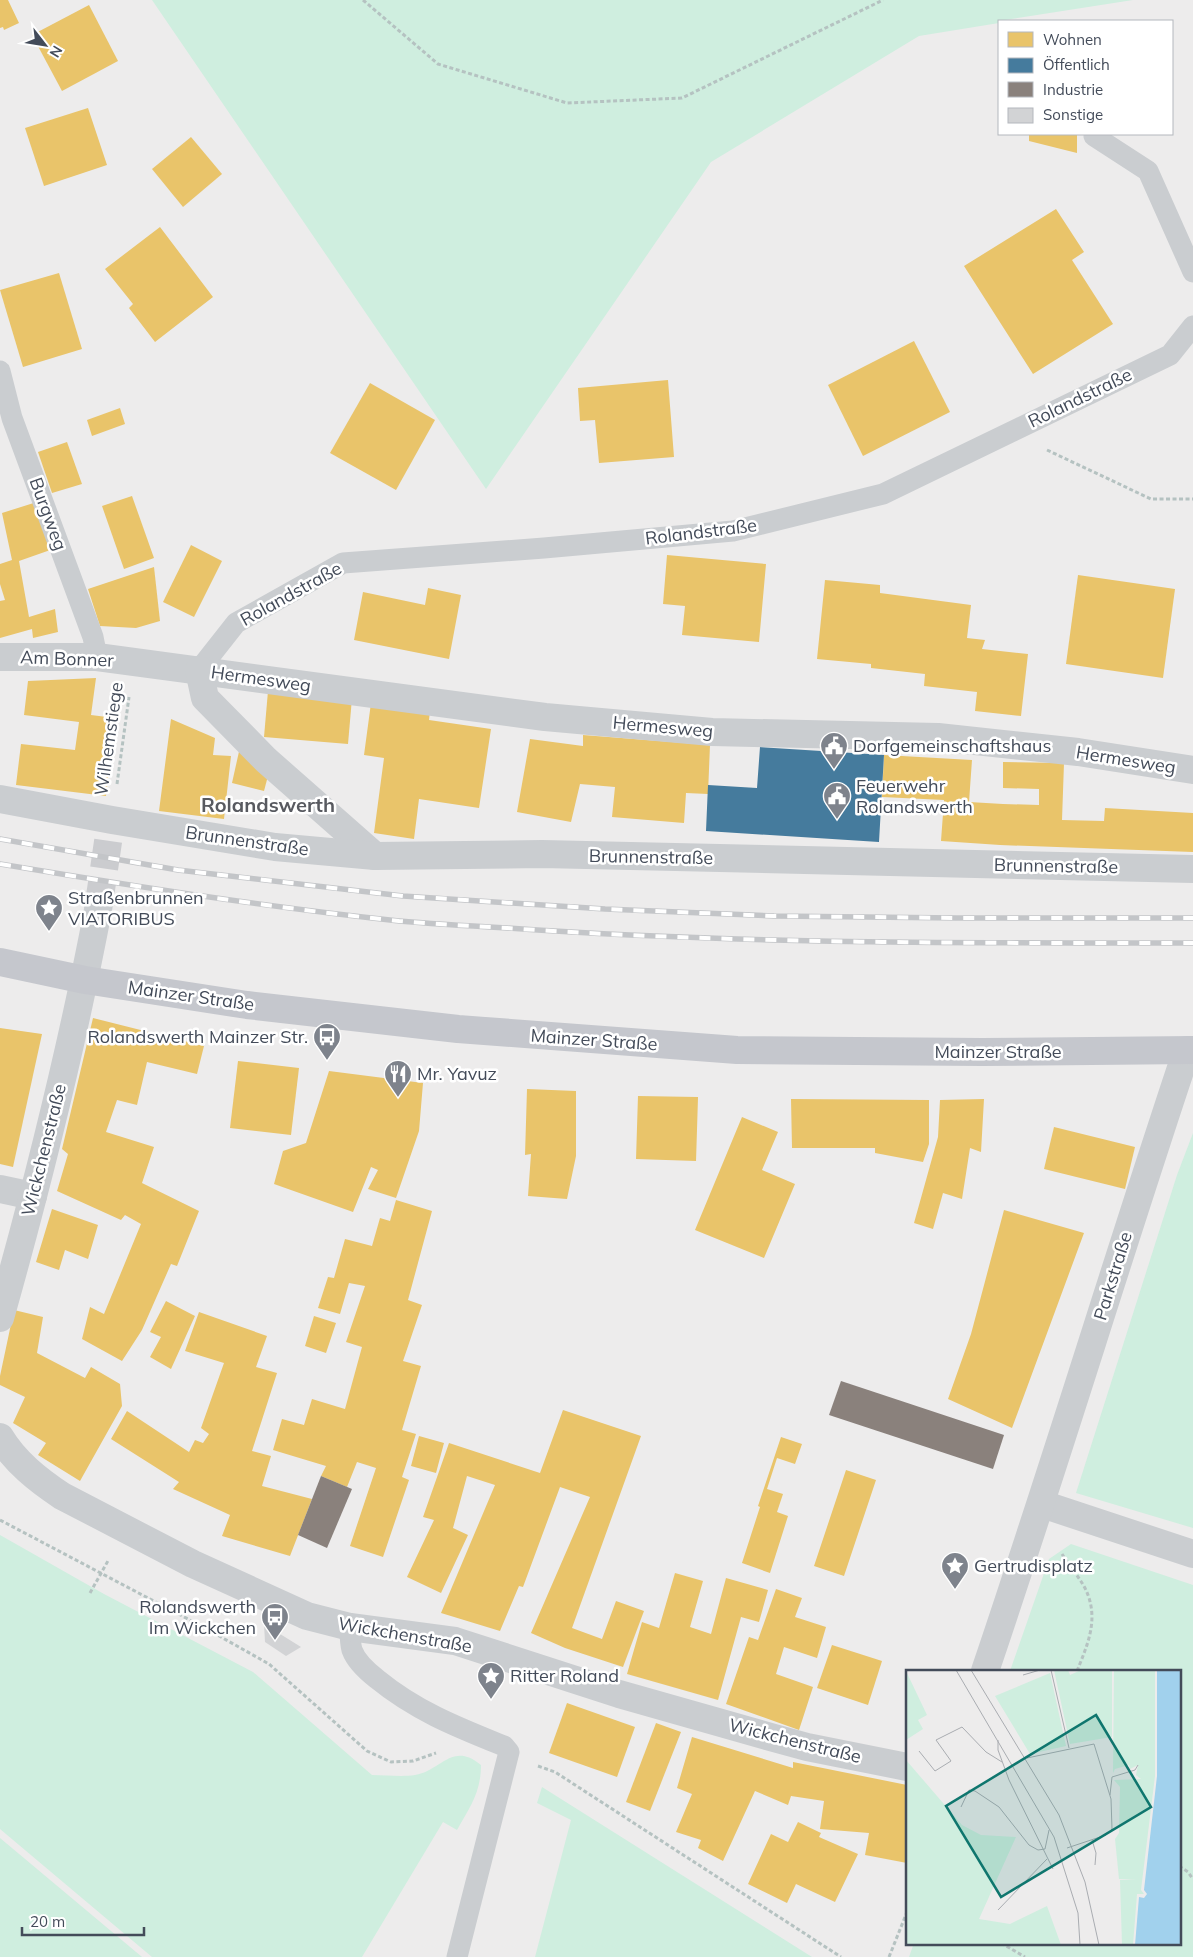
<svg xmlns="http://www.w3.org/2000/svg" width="1193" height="1957" viewBox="0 0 1193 1957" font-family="Mulish,sans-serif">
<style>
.green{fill:#cfeedf}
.homes{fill:#e9c46a}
.public{fill:#457b9d}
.industry{fill:#8a817c}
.building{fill:#d2d3d5}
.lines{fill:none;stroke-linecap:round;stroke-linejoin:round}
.minor-tunnel{stroke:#cbcccf;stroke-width:28;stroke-dasharray:28 14;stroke-linecap:butt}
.path{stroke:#b5c2c1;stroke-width:3;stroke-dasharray:4 2.5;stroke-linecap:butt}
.service{stroke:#cacdd0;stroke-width:21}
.minor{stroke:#cacdd0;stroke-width:28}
.primary{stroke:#c5c7cd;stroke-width:28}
.rail-casing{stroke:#c3c5c8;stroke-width:5.5}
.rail{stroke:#fff;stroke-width:4;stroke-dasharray:11;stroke-linecap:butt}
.labels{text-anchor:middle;stroke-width:5;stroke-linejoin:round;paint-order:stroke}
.street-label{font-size:18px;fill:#434b59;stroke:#fff}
.poi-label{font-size:18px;fill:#434b59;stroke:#fff;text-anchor:start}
.quarter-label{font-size:20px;font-weight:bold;fill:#585a60;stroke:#fff}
.inset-road{fill:none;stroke:#a9acb1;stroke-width:1}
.view{fill:#0f766e;fill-opacity:0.15;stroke:#0f766e;stroke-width:2.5}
.inset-edge{fill:none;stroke:#434b59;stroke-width:2.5}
</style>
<rect width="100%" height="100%" fill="#edecec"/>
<!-- green -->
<g class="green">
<polygon points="152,0 1133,0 999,21 999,23 919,36 711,162 486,489"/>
<polygon points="1193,1133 1193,1528 1076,1493 1177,1175"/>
<path d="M0 1535 104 1594 253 1672 372 1775C386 1775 402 1777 415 1775 441 1771 452 1741 481 1765 481 1792 470 1807 457 1830L443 1822 362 1957H152L0 1829Z"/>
<polygon points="1071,1544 1193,1585 1193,1957 909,1957 914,1943 1179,1943 1179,1671 1010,1671 1049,1559"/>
<polygon points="542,1787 812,1957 535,1957 571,1820 537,1803"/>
<polygon points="0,1838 142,1957 0,1957"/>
</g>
<!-- homes -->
<g class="homes">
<polygon points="0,0 8,0 19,23 4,30 3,27 0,28"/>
<polygon points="89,5 118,61 62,91 32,35"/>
<polygon points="88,108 107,165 44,186 25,128"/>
<polygon points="1029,134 1077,134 1077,153 1029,141"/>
<polygon points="191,137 222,174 183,207 152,169"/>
<polygon points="1056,209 1084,252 1072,260 1113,324 1033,374 964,266"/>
<polygon points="160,227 213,297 155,342 129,308 133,304 105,269"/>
<polygon points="59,273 82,349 23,367 0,290"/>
<polygon points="914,341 950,412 863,456 828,385"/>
<polygon points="668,380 674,457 599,463 595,420 580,421 578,388"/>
<polygon points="370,383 435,420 396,490 330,453"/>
<polygon points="120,408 125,424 92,436 87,420"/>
<polygon points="67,442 82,484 52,493 38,452"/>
<polygon points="132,496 154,558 124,569 102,506"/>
<polygon points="40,501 56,548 19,561 29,617 55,609 58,632 33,638 32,629 0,638 0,601 5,600 0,584 0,564 12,560 2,513"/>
<polygon points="191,545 222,561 194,617 163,602"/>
<polygon points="667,555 766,564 759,642 682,635 685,606 663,604"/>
<polygon points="154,567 160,621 136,628 100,626 88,589"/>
<polygon points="1078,575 1175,589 1163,678 1066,664"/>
<polygon points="825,580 880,585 880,593 971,605 967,638 985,640 982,649 1028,654 1021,716 975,711 977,692 924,686 925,674 871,668 871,664 817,659"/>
<polygon points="428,588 461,595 449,659 354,640 363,592 425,605"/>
<polygon points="96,678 91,715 115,718 106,796 16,785 21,744 75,750 79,722 24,715 28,681"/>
<polygon points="268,691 352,698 348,744 264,737"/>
<polygon points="371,703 430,711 429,720 491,729 479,808 419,799 414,839 374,833 384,758 364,755"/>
<polygon points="171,719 215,738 213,755 231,756 224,819 159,811"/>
<polygon points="583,735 710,745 708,794 686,793 684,823 612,817 615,787 580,784 571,822 517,812 530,739 583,746"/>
<polygon points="240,747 269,772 264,791 232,783"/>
<polygon points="884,755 972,760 969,802 1003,804 1039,805 1039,789 1003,788 1003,762 1064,763 1062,820 1104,821 1105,808 1193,813 1193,852 1000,845 941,841 944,800 882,797"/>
<polygon points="93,1018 204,1046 197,1074 147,1062 137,1105 117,1100 106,1132 154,1147 142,1183 199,1211 177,1266 171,1264 142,1330 122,1361 82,1339 90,1307 104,1314 141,1224 125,1215 121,1220 57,1191 68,1154 62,1149"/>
<polygon points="0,1028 42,1034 13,1167 0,1164"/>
<polygon points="238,1061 299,1068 291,1135 230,1128"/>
<polygon points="329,1071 423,1083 419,1131 396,1198 368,1189 378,1170 371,1167 353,1212 274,1184 283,1151 306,1143"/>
<polygon points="527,1089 576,1091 576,1156 567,1199 528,1196 531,1154 525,1155"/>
<polygon points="638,1096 698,1097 696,1161 636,1159"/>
<polygon points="791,1099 929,1100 929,1144 923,1162 875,1153 875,1148 792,1148"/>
<polygon points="984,1099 981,1152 970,1148 962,1199 943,1193 933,1229 914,1223 938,1137 940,1100"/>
<polygon points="742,1117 778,1132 762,1170 795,1184 764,1258 695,1230"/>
<polygon points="1054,1127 1135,1147 1125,1189 1044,1169"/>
<polygon points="396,1200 432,1211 408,1300 422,1305 403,1361 421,1366 402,1430 416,1434 402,1477 409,1480 383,1557 350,1546 376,1468 357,1462 347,1487 321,1476 326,1466 273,1450 282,1419 304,1425 312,1399 345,1409 362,1347 346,1342 365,1286 349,1283 340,1314 318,1308 328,1277 334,1278 345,1239 372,1246 380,1218 390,1221"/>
<polygon points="52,1209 98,1225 88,1259 65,1250 59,1270 36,1262"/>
<polygon points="1004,1210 1084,1233 1012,1428 948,1399 971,1334"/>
<polygon points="166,1301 195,1316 171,1369 150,1357 161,1337 150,1332"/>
<polygon points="14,1310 43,1317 37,1353 85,1378 91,1367 120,1384 122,1406 80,1481 38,1455 46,1443 13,1423 25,1397 0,1385 0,1376"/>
<polygon points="199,1312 267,1336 256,1367 277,1373 252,1451 271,1456 262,1486 312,1499 290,1556 222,1536 230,1515 173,1489 179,1482 111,1439 127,1411 189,1452 195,1440 203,1443 209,1434 201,1428 224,1363 185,1351"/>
<polygon points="314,1316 336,1323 326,1353 305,1346"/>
<polygon points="563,1410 641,1436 572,1628 602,1639 616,1601 644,1611 623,1667 565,1648 531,1633 590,1497 560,1487 523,1587 519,1586 500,1631 441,1613 495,1485 467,1476 453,1528 468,1535 441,1593 407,1577 434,1520 423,1517 449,1443 540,1473"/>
<polygon points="419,1436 444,1443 436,1473 411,1466"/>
<polygon points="781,1437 802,1444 795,1464 777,1458 767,1489 783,1494 777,1512 788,1516 770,1573 742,1563 760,1507 758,1506"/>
<polygon points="846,1470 876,1480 844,1576 814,1566"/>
<polygon points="675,1573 703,1581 690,1627 711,1634 726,1578 768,1590 759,1622 741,1617 718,1700 627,1674 642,1622 659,1628"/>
<polygon points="776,1589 802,1598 795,1617 826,1627 817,1658 784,1647 776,1674 813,1687 799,1730 726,1704 749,1637 758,1640"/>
<polygon points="832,1645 882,1661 868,1705 817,1688"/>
<polygon points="567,1703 635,1727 617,1777 549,1753"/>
<polygon points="656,1723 681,1732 650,1811 626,1802"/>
<polygon points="692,1737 793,1768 793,1762 907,1785 907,1863 865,1855 869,1833 820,1829 824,1801 791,1796 788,1805 755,1791 723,1861 698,1848 701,1840 676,1832 692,1794 677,1788"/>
<polygon points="798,1822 821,1833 819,1837 858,1854 835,1902 796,1884 787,1903 748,1884 771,1834 788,1842"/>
</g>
<!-- public -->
<polygon class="public" points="760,747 884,755 879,842 706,831 708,785 757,788"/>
<!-- industry -->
<g class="industry">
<polygon points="841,1381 1004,1435 993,1469 829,1415"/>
<polygon points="321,1476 352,1489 327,1548 298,1535"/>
</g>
<!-- building -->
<polygon class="building" points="264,1624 301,1647 286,1656 265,1642"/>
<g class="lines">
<!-- minor-tunnel -->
<polyline class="minor-tunnel" points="98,910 109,835"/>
<!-- path -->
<g class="path">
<polyline points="363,0 438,64 567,103 682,98 883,0"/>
<polyline points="1047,450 1151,499 1193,499"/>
<polyline points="117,784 129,697"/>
<polyline points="0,1520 205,1628 269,1664 367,1751 391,1762 413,1761 436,1753"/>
<path d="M1062 1554C1070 1567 1083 1581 1088 1595 1098 1622 1087 1646 1077 1671"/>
<polyline points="90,1593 109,1559"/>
<polyline points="538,1766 555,1772 841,1957"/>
<polyline points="1179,1866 1188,1872 1193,1879"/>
<polyline points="1001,1943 1025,1957"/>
<polyline points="889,1957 907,1912"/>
</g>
<!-- service -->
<g class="service">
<polyline points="1094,136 1148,171 1193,272"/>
<polyline points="0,371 12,418 93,637 97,657"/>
<polyline points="199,670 236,623 343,563 544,548 733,531 883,494 1170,355 1193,326"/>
<path d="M350 1627C350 1634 350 1643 352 1650 356 1661 368 1672 377 1679 416 1711 457 1727 504 1746L509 1752 457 1957"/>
</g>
<!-- minor -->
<g class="minor">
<polyline points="0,657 97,657 545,717 712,732 938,737 1078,752 1193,770"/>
<polyline points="199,670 205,698 266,760 375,856"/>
<polyline points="0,799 112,820 275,847 375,856 542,854 1193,869"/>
<polyline points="0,1189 33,1196"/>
<path d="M0 1318C38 1183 72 1047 98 910"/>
<path d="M0 1437C15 1462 38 1480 62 1496L193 1564 307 1616 350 1627 455 1641 619 1694 774 1738 807 1747 907 1767"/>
<polyline points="1042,1504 1193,1554"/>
<path d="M985 1671C1055 1465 1118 1256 1187 1050"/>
</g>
<!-- primary -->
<polyline class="primary" points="0,962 85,980 247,1005 458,1029 737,1050 982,1052 1193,1050"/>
<defs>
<g id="rail">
<polyline points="0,839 178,870 403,896 605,909 774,916 957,918 1193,918"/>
<path d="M0 864C133 886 265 907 399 921 435 924 471 926 507 928 736 944 964 943 1193 943"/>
</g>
</defs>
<!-- rail casing -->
<use href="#rail" class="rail-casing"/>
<!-- rail -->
<use href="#rail" class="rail"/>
</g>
<!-- icons -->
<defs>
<symbol id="civic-pin" viewBox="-11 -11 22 30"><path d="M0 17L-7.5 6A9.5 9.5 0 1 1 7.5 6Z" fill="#7e838c" stroke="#fff"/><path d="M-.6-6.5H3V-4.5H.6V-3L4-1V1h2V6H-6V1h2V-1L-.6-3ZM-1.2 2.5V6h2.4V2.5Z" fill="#fff"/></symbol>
<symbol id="sight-pin" viewBox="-11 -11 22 30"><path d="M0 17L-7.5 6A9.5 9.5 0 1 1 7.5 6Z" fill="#7e838c" stroke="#fff"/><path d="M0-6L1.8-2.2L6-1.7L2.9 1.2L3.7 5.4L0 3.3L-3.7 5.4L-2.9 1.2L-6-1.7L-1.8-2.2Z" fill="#fff"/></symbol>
<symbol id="bus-pin" viewBox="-11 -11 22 30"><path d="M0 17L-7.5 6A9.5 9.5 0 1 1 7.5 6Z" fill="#7e838c" stroke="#fff"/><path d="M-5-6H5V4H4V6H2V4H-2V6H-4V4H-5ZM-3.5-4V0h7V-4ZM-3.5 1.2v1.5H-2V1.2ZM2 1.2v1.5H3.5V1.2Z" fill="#fff"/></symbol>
<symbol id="restaurant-pin" viewBox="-11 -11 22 30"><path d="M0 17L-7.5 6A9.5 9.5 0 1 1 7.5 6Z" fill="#7e838c" stroke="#fff"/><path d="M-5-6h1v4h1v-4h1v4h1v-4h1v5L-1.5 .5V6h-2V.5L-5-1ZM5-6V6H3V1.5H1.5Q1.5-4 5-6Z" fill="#fff"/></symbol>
</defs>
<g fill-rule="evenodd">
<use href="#civic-pin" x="818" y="730" width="32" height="43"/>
<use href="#civic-pin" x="821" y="780" width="32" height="43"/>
<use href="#sight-pin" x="33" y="892" width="32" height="43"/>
<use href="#bus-pin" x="311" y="1021" width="32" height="43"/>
<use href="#restaurant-pin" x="382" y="1058" width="32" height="43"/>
<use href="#sight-pin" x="939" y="1550" width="32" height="43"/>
<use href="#bus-pin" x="259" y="1601" width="32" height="43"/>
<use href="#sight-pin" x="475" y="1660" width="32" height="43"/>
</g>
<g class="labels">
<!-- street labels -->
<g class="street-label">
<text transform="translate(1080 398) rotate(-26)" y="6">Rolandstraße</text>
<text transform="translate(48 514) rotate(70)" y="6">Burgweg</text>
<text transform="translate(701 532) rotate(-7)" y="6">Rolandstraße</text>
<text transform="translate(291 594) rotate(-29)" y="6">Rolandstraße</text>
<text transform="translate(67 659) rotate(2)" y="6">Am Bonner</text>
<text transform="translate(261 679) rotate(8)" y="6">Hermesweg</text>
<text transform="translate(663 727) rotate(5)" y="6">Hermesweg</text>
<text transform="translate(109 739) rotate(-82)" y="6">Wilhemstiege</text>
<text transform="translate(1126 760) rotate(9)" y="6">Hermesweg</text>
<text transform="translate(247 841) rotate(8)" y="6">Brunnenstraße</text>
<text transform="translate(651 857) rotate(1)" y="6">Brunnenstraße</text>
<text transform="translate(1056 866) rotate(1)" y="6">Brunnenstraße</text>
<text transform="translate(191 996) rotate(8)" y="6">Mainzer Straße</text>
<text transform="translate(594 1040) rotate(4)" y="6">Mainzer Straße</text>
<text x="998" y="1058">Mainzer Straße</text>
<text transform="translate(44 1150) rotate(-76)" y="6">Wickchenstraße</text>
<text transform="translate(1113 1276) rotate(-73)" y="6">Parkstraße</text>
<text transform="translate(405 1635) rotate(10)" y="6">Wickchenstraße</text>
<text transform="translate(795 1741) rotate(14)" y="6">Wickchenstraße</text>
</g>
<!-- poi labels -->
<g class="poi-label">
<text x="853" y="752">Dorfgemeinschaftshaus</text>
<text x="856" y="792">Feuerwehr<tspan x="856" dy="21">Rolandswerth</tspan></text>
<text x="68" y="904">Straßenbrunnen<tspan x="68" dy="21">VIATORIBUS</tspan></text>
<text x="308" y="1043" text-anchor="end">Rolandswerth Mainzer Str.</text>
<text x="417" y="1080">Mr. Yavuz</text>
<text x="974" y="1572">Gertrudisplatz</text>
<text x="256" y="1613" text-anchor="end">Rolandswerth<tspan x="256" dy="21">Im Wickchen</tspan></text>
<text x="510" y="1682">Ritter Roland</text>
</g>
<!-- quarter labels -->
<g class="quarter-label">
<text x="268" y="812">Rolandswerth</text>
</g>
</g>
<!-- overview -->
<g transform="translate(906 1670)">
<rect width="275" height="275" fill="#edecec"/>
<path d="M148 0H162L164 5 175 0H206V67L164 74ZM208 0H249V106L235 220 238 224H231L227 275H216L214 210H230L213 209 209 169 213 163 214 117 208 110 235 109 230 105 232 95 224 99 223 95 209 99 207 103ZM0 1 21 45 12 50 17 59 0 70ZM144 3 160 76 124 84 89 26ZM0 90 56 155 75 165 110 167 73 249 104 254 141 236 155 275H0Z" fill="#cfeedf"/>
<path d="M251 0H275V275H229L233 227 238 228 241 224 238 220 251 106Z" fill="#a1d1ed"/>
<path class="inset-road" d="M50 0 148 167 172 243 174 275M65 0 153 145 179 212 193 275M145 0 163 78M117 5 134 0M92 70V80L103 110 147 199M13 81 29 101 45 91 30 70 56 57 80 82 96 92M121 88 188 74 205 129 206 159 200 165 161 178M204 125 206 107 229 100 232 95M55 137 63 120 69 121 93 137 123 175 132 180 139 179 143 160M186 170 190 183 189 195M92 240 141 189"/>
<path class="view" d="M190 45 245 137 95 227 40 136Z"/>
<rect width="275" height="275" class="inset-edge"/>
</g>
<!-- legend -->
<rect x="998" y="20" width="175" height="115" fill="#ffffff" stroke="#b4b7bd"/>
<rect x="1008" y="32" width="25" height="15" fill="#e9c46a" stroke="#b4b7bd"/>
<text x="1043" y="45" font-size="15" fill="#434b59">Wohnen</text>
<rect x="1008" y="58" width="25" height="15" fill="#457b9d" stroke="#b4b7bd"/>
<text x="1043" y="70" font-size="15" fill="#434b59">Öffentlich</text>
<rect x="1008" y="82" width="25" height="15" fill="#8a817c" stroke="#b4b7bd"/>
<text x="1043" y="95" font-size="15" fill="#434b59">Industrie</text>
<rect x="1008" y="108" width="25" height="15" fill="#d2d3d5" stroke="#b4b7bd"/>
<text x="1043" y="120" font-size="15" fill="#434b59">Sonstige</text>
<!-- north arrow -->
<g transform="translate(45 45) rotate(121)" stroke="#ffffff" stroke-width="4" paint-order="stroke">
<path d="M0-4L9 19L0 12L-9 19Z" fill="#434b59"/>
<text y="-8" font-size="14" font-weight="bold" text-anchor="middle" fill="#434b59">N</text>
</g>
<!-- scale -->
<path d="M22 1927v8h122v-8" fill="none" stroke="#434b59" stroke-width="2.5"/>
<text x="30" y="1927" font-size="15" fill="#434b59" stroke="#ffffff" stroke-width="4" paint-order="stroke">20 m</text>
</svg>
